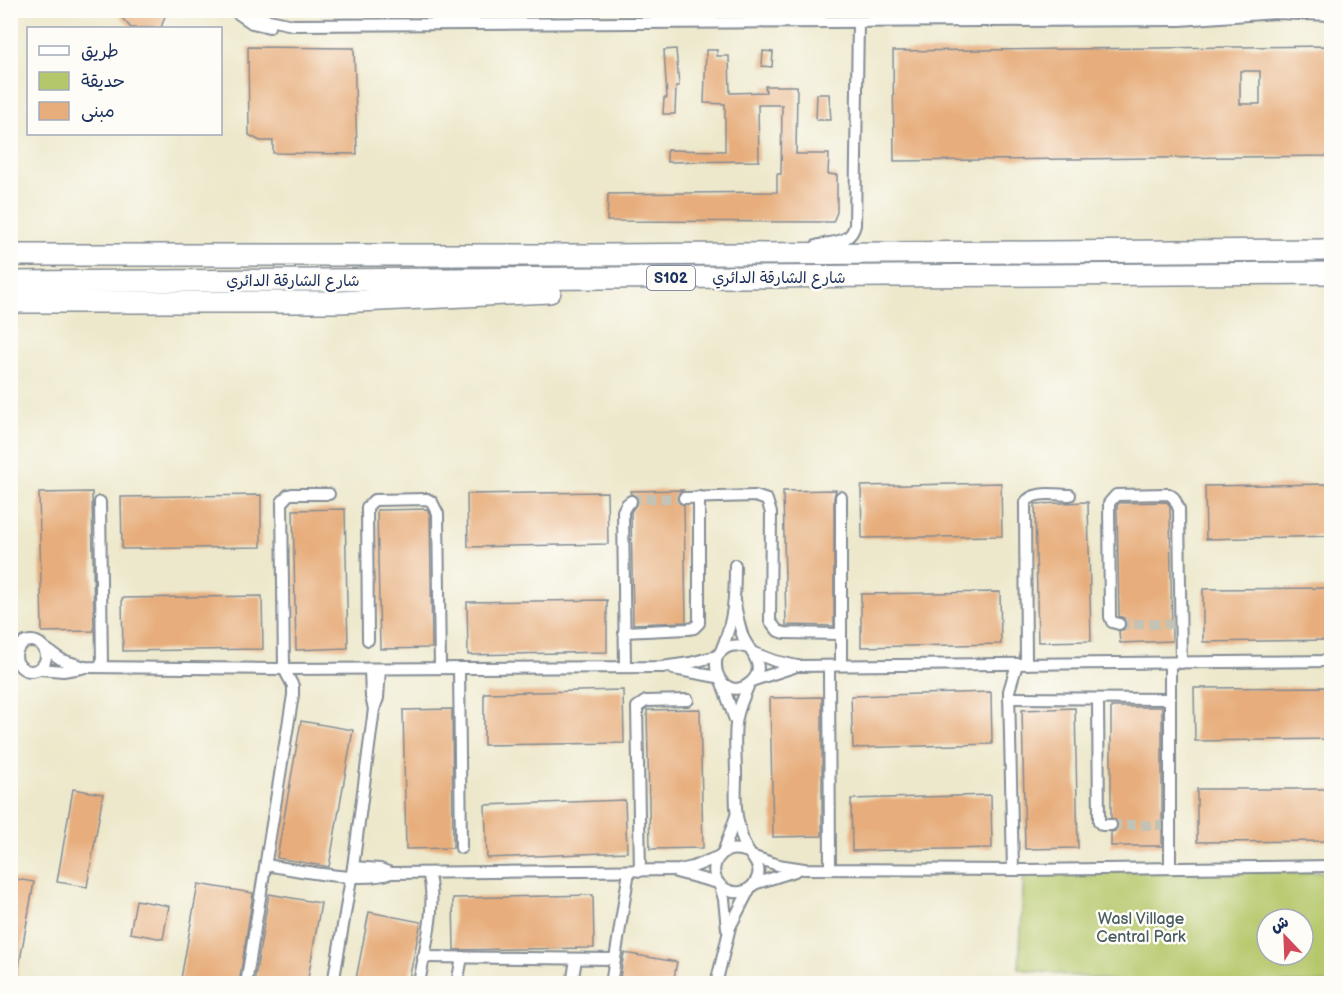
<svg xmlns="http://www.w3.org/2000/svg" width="1342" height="994" viewBox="0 0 1342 994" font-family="'Balsamiq Sans','Playpen Sans Arabic',sans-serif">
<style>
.green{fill:#b5c76b;stroke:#687b64;stroke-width:1.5;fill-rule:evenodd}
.building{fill:#e7ad7b;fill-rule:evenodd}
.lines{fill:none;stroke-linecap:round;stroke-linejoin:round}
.street-tunnel{stroke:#c3c3b5;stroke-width:10;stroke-dasharray:10 5;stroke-linecap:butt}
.street-casing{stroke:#848c94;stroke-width:14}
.highway-casing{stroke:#848c94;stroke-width:24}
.street{stroke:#fff;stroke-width:10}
.highway{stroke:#fff;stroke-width:21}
.labels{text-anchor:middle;stroke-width:5;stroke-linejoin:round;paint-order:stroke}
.shield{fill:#fdfcf7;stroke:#5f6c8c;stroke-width:1.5}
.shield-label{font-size:15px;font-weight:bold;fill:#1b2f5e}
.street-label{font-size:16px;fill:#1b2f5e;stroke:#fdfcf7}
.park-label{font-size:16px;fill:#495d62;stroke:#fdfcf7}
</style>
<rect width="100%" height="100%" fill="#fdfcf7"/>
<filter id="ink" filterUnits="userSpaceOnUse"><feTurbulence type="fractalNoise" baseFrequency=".0167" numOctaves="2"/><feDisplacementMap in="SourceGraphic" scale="12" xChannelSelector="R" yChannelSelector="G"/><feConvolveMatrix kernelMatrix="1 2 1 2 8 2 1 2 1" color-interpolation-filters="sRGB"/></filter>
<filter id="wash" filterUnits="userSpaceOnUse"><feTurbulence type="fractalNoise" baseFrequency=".008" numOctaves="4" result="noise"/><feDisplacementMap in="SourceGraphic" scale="24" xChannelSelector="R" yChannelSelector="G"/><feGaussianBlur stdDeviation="1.35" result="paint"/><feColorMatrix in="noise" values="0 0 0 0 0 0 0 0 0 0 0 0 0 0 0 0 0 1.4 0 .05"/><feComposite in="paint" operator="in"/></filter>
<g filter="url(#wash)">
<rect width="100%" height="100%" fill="#ede8cb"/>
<!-- green -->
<path class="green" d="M1024 870 1331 872V983L1137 984 1019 969ZM1267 919H1303V955H1267Z"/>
<g id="blocks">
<!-- building -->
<g class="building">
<polygon points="115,10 167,10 161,28 131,28"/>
<path d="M1332 46V156L894 161 893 51ZM1240 71H1260V104H1240Z"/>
<polygon points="248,47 354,48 357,154 273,153 273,141 260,141 249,135"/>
<polygon points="676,49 679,86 676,86 675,114 663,114 664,98 667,98 664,50"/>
<polygon points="706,50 717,50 717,56 729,56 730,93 766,92 765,86 797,86 796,154 829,154 828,174 837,175 837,212 833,222 607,221 608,194 777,192 777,174 781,174 782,105 758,105 759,161 667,162 667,150 725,151 725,104 704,103"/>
<polygon points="763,51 773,52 772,67 762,66"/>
<polygon points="817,94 829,94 831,120 816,120"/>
<polygon points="1001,483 1002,536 862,538 861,486"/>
<polygon points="1332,484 1332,536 1206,539 1205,486"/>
<polygon points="683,490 678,494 677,498 678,502 684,505 686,622 633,624 631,512 638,501 637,496 631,494 630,491"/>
<polygon points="836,490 834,497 834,626 786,625 783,491"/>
<polygon points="92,492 94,631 42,632 39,493"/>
<polygon points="607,492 608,544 468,547 467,494"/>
<polygon points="261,495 261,547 122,549 121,497"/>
<polygon points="1088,502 1091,641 1038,642 1035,504"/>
<polygon points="1167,502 1170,506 1172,641 1120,643 1119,631 1125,629 1126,623 1124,618 1119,616 1117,506 1119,503"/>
<polygon points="345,509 348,648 296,650 293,510"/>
<polygon points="427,509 430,515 432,648 380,649 377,510"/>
<polygon points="1332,588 1332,640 1203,642 1203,589"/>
<polygon points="1000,592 1001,644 861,647 861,594"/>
<polygon points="262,596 263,649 123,651 122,598"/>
<polygon points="607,600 607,652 468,655 467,602"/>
<polygon points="1332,687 1332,739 1195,741 1194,688"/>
<polygon points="623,690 624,743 484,745 484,693"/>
<polygon points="991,692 992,744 853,748 851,696"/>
<polygon points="822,697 822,836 773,837 770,698"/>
<polygon points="1111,707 1162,707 1162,846 1111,846 1111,832 1115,831 1118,826 1117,821 1111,818"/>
<polygon points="1075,708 1078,848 1025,849 1022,710"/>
<polygon points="452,709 453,848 406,849 403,710"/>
<polygon points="700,709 703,848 650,849 647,710"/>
<polygon points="301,721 353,730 329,867 277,858"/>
<polygon points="73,789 103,794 87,887 57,882"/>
<polygon points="1197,789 1332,789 1332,841 1197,842"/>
<polygon points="991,795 992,848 852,851 851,799"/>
<polygon points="625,800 627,852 487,858 485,805"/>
<polygon points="10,878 34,882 16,983 10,983"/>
<polygon points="198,884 253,893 239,984 180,984"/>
<polygon points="269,894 321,903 307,984 254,984"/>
<polygon points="593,895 594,948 454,950 453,898"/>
<polygon points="136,900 169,906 163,939 130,933"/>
<polygon points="369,912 421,922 408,984 355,984"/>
<polygon points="624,953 677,962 673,984 619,984"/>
</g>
</g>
</g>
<g filter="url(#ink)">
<use href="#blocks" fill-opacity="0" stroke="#848c94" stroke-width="1.5"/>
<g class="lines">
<!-- street-tunnel -->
<g class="street-tunnel">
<polyline points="631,501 635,499 684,498"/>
<polyline points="1119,624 1172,624"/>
<polyline points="1111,825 1164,825"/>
</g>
<defs>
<g id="street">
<polyline points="233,10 252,23 269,27"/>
<polyline points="245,10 264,19 293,25 1180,20 1275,13 1332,15"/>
<path d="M816 246C832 241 851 244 855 225L858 22"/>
<polyline points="841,497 841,665"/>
<polyline points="684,498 755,496 767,500 771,513 770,621 778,631 785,633 841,634"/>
<polyline points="100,502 102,667"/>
<path d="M735 604C737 615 739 626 743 637 749 651 768 667 751 682 731 700 711 679 717 656 726 645 735 643 748 648"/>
<polyline points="1119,624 1112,622 1110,617 1109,503 1116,495 1169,494 1174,498 1179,509 1181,663"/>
<polyline points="624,632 688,629 694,628 699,623 699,497"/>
<polyline points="368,640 367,507 374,500 427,499 432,502 438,514 440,668"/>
<circle cx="31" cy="656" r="15"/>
<polyline points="43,647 62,660 85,667 284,669 662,667 690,663 717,656"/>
<path d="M721 651C734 620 735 597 735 565"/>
<polyline points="754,653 775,661 797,666 1332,661"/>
<path d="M1026 664 1025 503C1033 490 1056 495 1070 495"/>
<polyline points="829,666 830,869"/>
<polyline points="625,667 623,511 627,504 631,501"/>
<polyline points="459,668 461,848"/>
<polyline points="40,669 63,671 82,668"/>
<polyline points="370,669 371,697 374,709"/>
<polyline points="674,669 717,677"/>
<polyline points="754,680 794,667"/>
<polyline points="722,683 735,720"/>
<polyline points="1009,698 1170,699"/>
<polyline points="1098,699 1099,822 1102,825 1111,825"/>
<path d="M748 852C734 847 719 849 715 865 709 888 740 902 754 884 764 869 755 862 748 851 742 843 740 830 738 821 734 806 736 789 736 775 736 758 734 740 736 724 737 710 744 697 749 684"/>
<polyline points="723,853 736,816"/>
<polyline points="754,857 778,865 804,869 1024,870 1332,866"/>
<path d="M266 865C299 870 360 884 391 873L679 870 693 867 720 856"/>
<polyline points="353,867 380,869 391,873"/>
<polyline points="1170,868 1170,663"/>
<polyline points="1013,870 1009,691 1017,664"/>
<polyline points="640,871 637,707 646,701 688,700"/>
<polyline points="676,872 718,883"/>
<polyline points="754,884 795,871"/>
<polyline points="720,886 724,899 727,929"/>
<polyline points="423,957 615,959"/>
<polyline points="246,984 293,695 293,686 284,669 282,502 288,495 292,494 329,494"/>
<polyline points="333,984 353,867 374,709 378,698 380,669"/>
<path d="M419 984C424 951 438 905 428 873"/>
<polyline points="457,984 462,957"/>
<polyline points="572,984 576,959"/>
<polyline points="611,984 629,871"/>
<polyline points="716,984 730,927 750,888"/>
</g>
<g id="highway">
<polyline points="10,255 601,255 1332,250"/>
<polyline points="10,282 1332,273"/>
<polyline points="10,302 339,302 550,292"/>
</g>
</defs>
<!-- street casing -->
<use href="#street" class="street-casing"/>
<!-- highway casing -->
<use href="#highway" class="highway-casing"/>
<!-- street -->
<use href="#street" class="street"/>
<!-- highway -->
<use href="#highway" class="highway"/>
</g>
</g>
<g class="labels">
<!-- shield labels -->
<rect class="shield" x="647" y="266" width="48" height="24" rx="4.5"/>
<g class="shield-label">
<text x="671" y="283">S102</text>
</g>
<!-- street labels -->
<g class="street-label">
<text x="779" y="283">شارع الشارقة الدائري</text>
<text x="293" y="286">شارع الشارقة الدائري</text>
</g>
<!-- park labels -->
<g class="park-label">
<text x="1141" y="924">Wasl Village<tspan x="1141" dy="18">Central Park</tspan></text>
</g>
</g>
<!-- margin -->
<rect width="1342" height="994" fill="none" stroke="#fdfcf7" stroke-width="36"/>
<!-- legend -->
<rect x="27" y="27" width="195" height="108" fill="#fdfcf7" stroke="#a3aaba" stroke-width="1.5"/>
<rect x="39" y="46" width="30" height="9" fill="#ffffff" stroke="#a3aaba" stroke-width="1.5"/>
<text x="81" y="57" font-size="18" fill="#1b2f5e">طريق</text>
<rect x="39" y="72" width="30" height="18" fill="#b5c76b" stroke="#a3aaba" stroke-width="1.5"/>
<text x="81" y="87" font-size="18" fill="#1b2f5e">حديقة</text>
<rect x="39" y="102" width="30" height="18" fill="#e7ad7b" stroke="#a3aaba" stroke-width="1.5"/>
<text x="81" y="117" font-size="18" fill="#1b2f5e">مبنى</text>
<!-- north arrow -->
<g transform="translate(1285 937) rotate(337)"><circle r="28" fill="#fdfcf7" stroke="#a3aaba" stroke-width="1.5"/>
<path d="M0-4.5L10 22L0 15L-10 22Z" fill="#d1495b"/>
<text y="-9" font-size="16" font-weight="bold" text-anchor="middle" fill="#1b2f5e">ش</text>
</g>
</svg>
